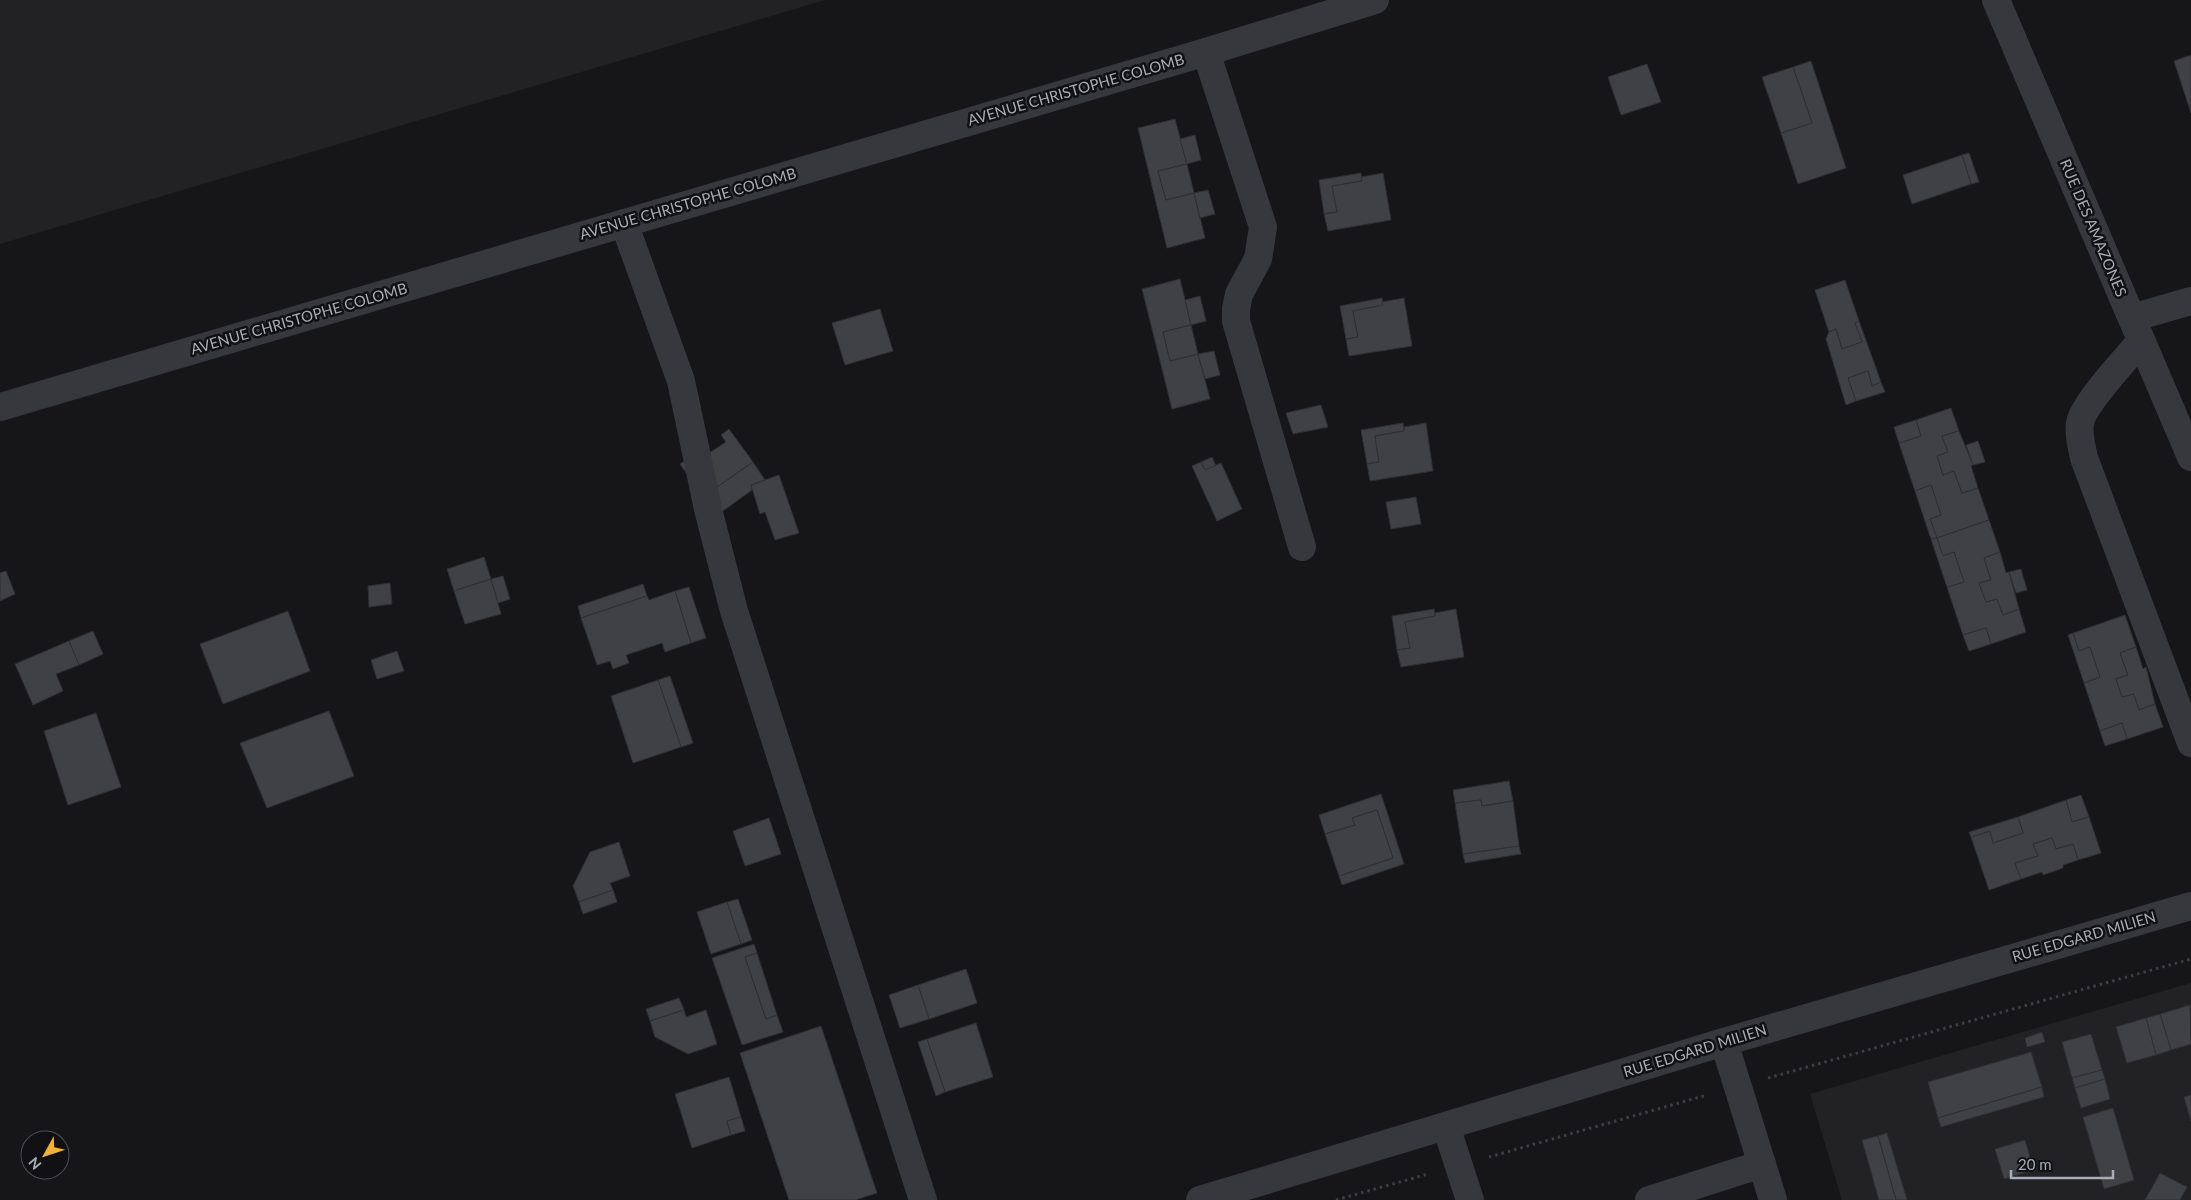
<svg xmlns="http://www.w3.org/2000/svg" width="2191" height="1200" viewBox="0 0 2191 1200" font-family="Lato,sans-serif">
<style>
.built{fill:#222225}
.building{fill:#404145;stroke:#303034}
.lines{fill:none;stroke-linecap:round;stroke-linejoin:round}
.path{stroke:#3d3f44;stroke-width:3;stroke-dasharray:2.5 4;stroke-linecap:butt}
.minor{stroke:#37383d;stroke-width:28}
.labels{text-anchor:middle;stroke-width:5;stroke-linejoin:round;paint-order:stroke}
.street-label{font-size:15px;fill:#a8adb8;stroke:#111113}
</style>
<rect width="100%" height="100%" fill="#161618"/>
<!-- built -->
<g class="built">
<polygon points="0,0 825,0 0,244"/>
<polygon points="2191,983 2191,1200 1842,1200 1810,1094"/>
</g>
<!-- building -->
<g class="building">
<polygon points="2191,55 2191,113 2174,61"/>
<polygon points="1811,61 1846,168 1798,184 1781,133 1812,123 1793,67"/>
<polygon points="1647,64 1661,102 1621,115 1608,77"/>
<polygon points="1793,67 1812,123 1781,133 1762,77"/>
<polygon points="1175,119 1187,164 1158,171 1166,200 1194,193 1205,238 1167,248 1138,128"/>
<polygon points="1195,135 1201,160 1187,164 1180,139"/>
<polygon points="1969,153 1979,182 1971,184 1962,155"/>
<polygon points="1962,155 1971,184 1912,204 1903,175"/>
<polygon points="1187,164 1194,193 1166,200 1158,171"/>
<polygon points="1361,173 1362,181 1332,186 1337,212 1324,214 1319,180"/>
<polygon points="1383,173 1391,220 1328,231 1324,214 1337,212 1332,186 1362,181 1361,177"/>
<polygon points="1208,190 1215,214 1200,218 1194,193"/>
<polygon points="1180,279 1191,325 1163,332 1170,361 1198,354 1210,399 1172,409 1142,289"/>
<polygon points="1845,280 1859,321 1855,323 1862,342 1842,349 1836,329 1829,332 1815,290"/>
<polygon points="1200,296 1206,321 1191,325 1185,300"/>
<polygon points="1382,298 1383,305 1353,311 1358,337 1346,339 1340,306"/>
<polygon points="1404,298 1412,346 1349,356 1346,339 1358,337 1353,311 1383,305 1382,302"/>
<polygon points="880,309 893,351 845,365 832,323"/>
<polygon points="1859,321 1881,382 1872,386 1868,371 1848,378 1856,401 1846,405 1826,339 1829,332 1836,329 1842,349 1862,342 1855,323"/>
<polygon points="1191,325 1198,354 1170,361 1163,332"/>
<polygon points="1214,351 1220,375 1205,379 1198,354"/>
<polygon points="1868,371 1872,386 1881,382 1885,392 1856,401 1848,378"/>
<polygon points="1321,405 1328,427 1293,434 1286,413"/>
<polygon points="1951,408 1959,431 1942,436 1948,452 1937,456 1943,475 1954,471 1962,493 1978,488 1989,520 1937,538 1930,519 1941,515 1931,485 1915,491 1899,443 1921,436 1916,420"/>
<polygon points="1916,420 1921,436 1899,443 1894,427"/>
<polygon points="1403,423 1404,431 1375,436 1379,462 1367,464 1361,430"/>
<polygon points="1426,423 1433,471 1370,481 1367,464 1379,462 1375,436 1404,431 1404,427"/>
<polygon points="729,429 753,462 703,497 680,464 693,455 697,461 726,442 721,435"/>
<polygon points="1959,431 1973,465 1971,466 1978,488 1962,493 1954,471 1943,475 1937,456 1948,452 1942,436"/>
<polygon points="1978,441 1985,462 1973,465 1966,445"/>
<polygon points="1212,457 1216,466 1205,470 1201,462"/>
<polygon points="753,462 765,480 751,485 752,490 716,516 703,497"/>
<polygon points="1201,462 1205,470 1221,463 1242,509 1217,521 1192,466"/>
<polygon points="779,475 799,533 775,540 765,512 760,514 751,485"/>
<polygon points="1931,485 1941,515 1930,519 1937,538 1931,539 1915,491"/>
<polygon points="1416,497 1421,524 1391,529 1386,502"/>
<polygon points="1989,520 2000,552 1984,558 1991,580 1979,583 1986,602 1997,599 2003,615 2019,609 2026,632 1991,644 1986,628 1963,635 1947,587 1964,582 1954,552 1943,556 1937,538"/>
<polygon points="1937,538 1943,556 1954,552 1964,582 1947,587 1931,539"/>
<polygon points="2000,552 2006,573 2009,572 2019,609 2003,615 1997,599 1986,602 1979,583 1991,580 1984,558"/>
<polygon points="484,557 491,579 454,591 447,569"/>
<polygon points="2021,569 2027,590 2016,593 2009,572"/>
<polygon points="6,571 15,594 0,601 0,573"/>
<polygon points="503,576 510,599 498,603 491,579"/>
<polygon points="491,579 501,614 465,624 454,591"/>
<polygon points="390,583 392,604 369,607 368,586"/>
<polygon points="643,584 647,596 581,618 578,606"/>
<polygon points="689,587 706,638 691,643 675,591"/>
<polygon points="675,591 691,643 665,652 662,643 626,655 629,663 613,669 610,661 597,665 581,618 647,596 649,600"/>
<polygon points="1434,609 1435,616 1405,622 1410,648 1397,650 1392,616"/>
<polygon points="1456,609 1464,657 1401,667 1397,650 1410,648 1405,622 1435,616 1435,613"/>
<polygon points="288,611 310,671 223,704 200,644"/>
<polygon points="2125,615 2136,647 2120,653 2128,675 2116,679 2122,697 2134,694 2139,710 2155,704 2163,727 2127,739 2122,723 2100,731 2084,683 2100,677 2090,647 2079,651 2073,633"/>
<polygon points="1986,628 1991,644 1969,651 1963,635"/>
<polygon points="93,631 103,654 79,665 69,641"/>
<polygon points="2073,633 2079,651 2090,647 2100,677 2084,683 2068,635"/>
<polygon points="69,641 79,665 56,674 63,691 33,705 15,664"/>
<polygon points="2136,647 2143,669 2146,667 2155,704 2139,710 2134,694 2122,697 2116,679 2128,675 2120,653"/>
<polygon points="397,651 404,671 377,679 371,660"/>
<polygon points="670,676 693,743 681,747 658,680"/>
<polygon points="658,680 681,747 633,763 611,696"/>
<polygon points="329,711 354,776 267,808 240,743"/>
<polygon points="96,713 121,787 68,805 44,731"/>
<polygon points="2122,723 2127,739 2105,746 2100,731"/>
<polygon points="1509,781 1513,801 1482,806 1481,800 1455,803 1453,790"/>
<polygon points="1381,794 1404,864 1342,885 1339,876 1393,858 1377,810 1352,818 1355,825 1325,834 1319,815"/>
<polygon points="2081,795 2089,817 2072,822 2066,800"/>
<polygon points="1481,800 1482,806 1513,801 1519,846 1463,854 1455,803"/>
<polygon points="2066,800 2072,822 2089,817 2101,853 2078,860 2073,844 2056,849 2052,838 2033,844 2038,856 2015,863 2021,879 1989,890 1971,837 1990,831 1993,843 2023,833 2018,817"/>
<polygon points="1377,810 1393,858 1339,876 1325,834 1355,825 1352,818"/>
<polygon points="2018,817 2023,833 1993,843 1990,831 1971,837 1969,832"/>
<polygon points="769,818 781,854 745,866 733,831"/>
<polygon points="2052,838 2056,849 2073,844 2078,860 2063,865 2063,868 2043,875 2042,872 2021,879 2015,863 2038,856 2033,844"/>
<polygon points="619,842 630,876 610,883 613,890 579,902 573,886 590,852"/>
<polygon points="1519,846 1521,854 1465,863 1463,854"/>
<polygon points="613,890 617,902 583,914 579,902"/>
<polygon points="738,899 752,940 741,944 727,902"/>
<polygon points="727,902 741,944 711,954 697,912"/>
<polygon points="754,944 757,953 745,957 766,1019 777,1015 783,1032 742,1045 712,958"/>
<polygon points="757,953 777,1015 766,1019 745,957"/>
<polygon points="966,969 977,1003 929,1019 918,985"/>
<polygon points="918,985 929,1019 900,1028 889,995"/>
<polygon points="679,998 684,1010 650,1021 646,1009"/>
<polygon points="2190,1005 2191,1044 2171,1050 2160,1014"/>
<polygon points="684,1010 686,1017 706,1010 717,1044 688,1054 655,1037 650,1021"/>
<polygon points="2160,1014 2171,1050 2156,1055 2146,1018"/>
<polygon points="2146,1018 2156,1055 2127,1063 2116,1027"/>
<polygon points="976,1023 993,1077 945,1092 927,1039"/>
<polygon points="821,1026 877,1193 855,1200 789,1200 740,1053"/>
<polygon points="2042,1032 2045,1042 2027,1047 2025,1038"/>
<polygon points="2091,1034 2102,1070 2072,1078 2062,1042"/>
<polygon points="927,1039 945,1092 936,1096 918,1042"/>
<polygon points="2031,1052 2042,1087 1938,1118 1928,1082"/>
<polygon points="2102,1070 2105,1079 2075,1088 2072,1078"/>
<polygon points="729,1077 741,1117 727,1121 731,1135 692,1148 675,1094"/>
<polygon points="2105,1079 2110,1099 2081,1108 2075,1088"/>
<polygon points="2042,1087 2044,1097 1941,1127 1938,1118"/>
<polygon points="2191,1095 2191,1121 2184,1097"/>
<polygon points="2113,1108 2134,1180 2104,1189 2083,1117"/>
<polygon points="741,1117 745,1131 731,1135 727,1121"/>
<polygon points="1887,1133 1907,1200 1896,1200 1878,1136"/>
<polygon points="1878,1136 1896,1200 1879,1200 1862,1140"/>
<polygon points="2025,1140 2034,1170 2004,1179 1995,1149"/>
<polygon points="2160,1173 2187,1187 2180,1200 2145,1200"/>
</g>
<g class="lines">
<!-- path -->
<g class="path">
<polyline points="1768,1078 2191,959"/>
<polyline points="1489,1157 1707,1095"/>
<polyline points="1336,1200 1428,1174"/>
</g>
<!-- minor -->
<g class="minor">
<polyline points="1996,0 2191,457"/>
<polyline points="1206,52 1263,227 1258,259 1239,294 1236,309 1236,321 1302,547"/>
<polyline points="624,223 681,381 708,509 734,611 923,1200"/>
<polyline points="2132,318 2191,301"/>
<path d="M2141 341C2127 358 2083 404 2080 423 2078 435 2082 447 2084 458L2191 743"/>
<polyline points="0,407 1206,52 1375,0"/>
<polyline points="1724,1042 1773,1200"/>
<polyline points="1446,1126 1470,1200"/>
<polyline points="1200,1200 1724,1042 2191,906"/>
<polyline points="1649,1200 1762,1164"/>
</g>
</g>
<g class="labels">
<!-- street labels -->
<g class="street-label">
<text transform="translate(1076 90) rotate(-16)" y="5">AVENUE CHRISTOPHE COLOMB</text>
<text transform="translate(688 204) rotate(-16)" y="5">AVENUE CHRISTOPHE COLOMB</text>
<text transform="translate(2093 228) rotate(67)" y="5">RUE DES AMAZONES</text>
<text transform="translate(299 319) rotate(-16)" y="5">AVENUE CHRISTOPHE COLOMB</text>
<text transform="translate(2084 937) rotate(-16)" y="5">RUE EDGARD MILIEN</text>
<text transform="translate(1695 1051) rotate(-17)" y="5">RUE EDGARD MILIEN</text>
</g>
</g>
<!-- north arrow -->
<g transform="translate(45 1155) rotate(230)"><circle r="24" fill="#111113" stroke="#4d4f55"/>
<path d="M0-4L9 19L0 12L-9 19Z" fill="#f2b134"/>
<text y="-8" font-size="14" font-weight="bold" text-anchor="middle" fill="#a8adb8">N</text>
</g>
<!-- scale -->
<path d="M2011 1170v8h102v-8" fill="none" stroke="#a8adb8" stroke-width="2.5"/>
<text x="2018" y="1170" font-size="15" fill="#a8adb8" stroke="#111113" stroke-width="4" paint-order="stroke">20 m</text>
</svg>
